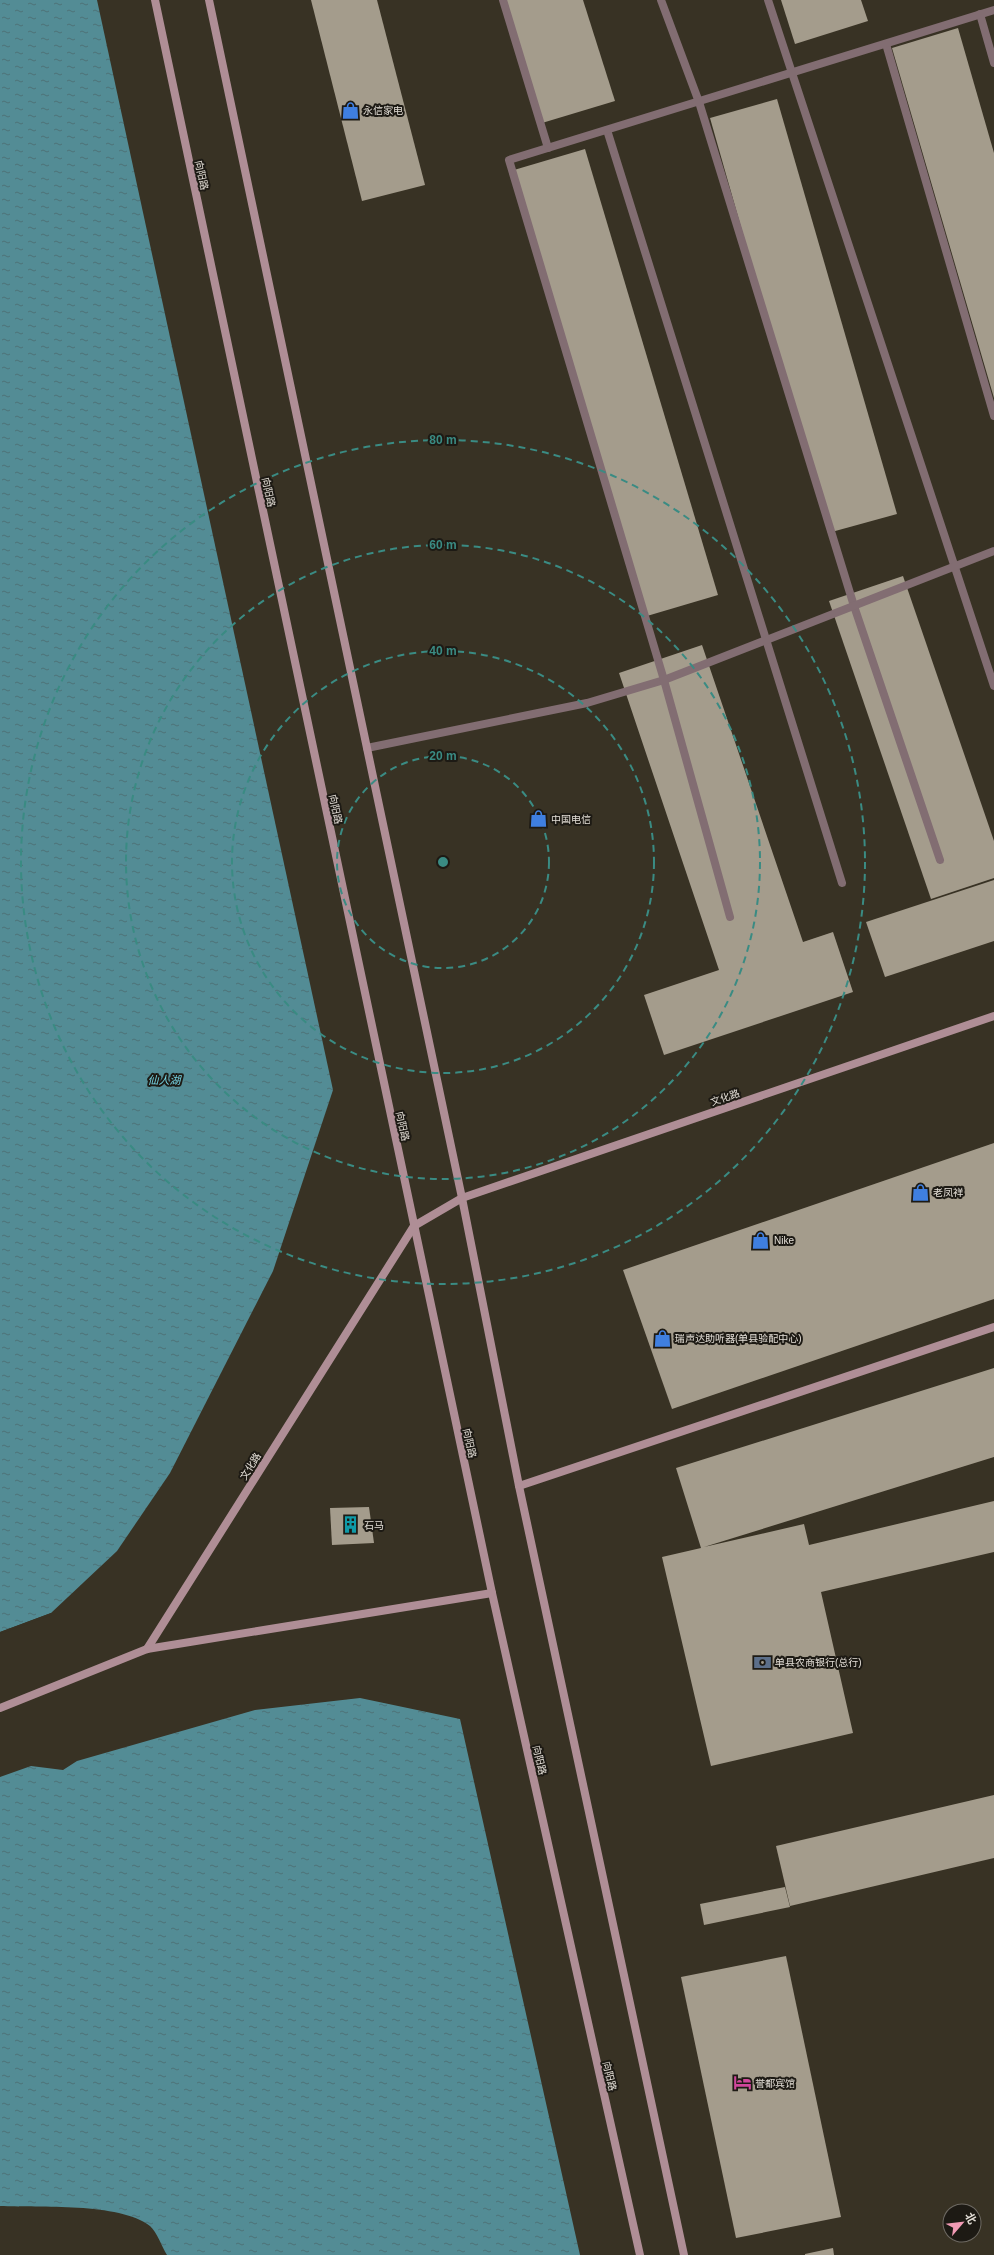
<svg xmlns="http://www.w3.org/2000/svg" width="994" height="2255" viewBox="0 0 994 2255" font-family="Helvetica,'Noto Sans SC',sans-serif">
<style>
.water{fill:url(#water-ripples)}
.pier{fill:#383224}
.building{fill:#a49c8c}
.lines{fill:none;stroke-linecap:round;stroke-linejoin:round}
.lane{stroke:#826d72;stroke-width:8}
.secondary{stroke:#af8e96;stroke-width:8}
.ring{fill:none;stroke:#3a8b83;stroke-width:2;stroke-dasharray:7 5}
.labels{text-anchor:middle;stroke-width:4;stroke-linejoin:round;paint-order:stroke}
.poi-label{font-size:10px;fill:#e4dfd7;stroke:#1d1a14;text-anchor:start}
.street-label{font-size:10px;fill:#e4dfd7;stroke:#1d1a14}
.water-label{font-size:11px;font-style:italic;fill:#76d4e3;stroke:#1d1a14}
.centre{fill:#3a8b83;stroke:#1d1a14;stroke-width:2}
.ring-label{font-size:12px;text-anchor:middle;font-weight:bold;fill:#3a8b83;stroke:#1d1a14;stroke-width:4;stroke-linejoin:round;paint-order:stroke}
</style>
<defs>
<pattern id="water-ripples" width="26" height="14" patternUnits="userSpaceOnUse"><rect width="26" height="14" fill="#538c95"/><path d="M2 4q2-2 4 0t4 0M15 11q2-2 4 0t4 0" fill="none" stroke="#4e7277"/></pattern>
</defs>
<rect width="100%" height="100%" fill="#383224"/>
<!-- water -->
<g class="water">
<polygon points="0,0 97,0 333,1090 273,1271 170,1473 117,1551 51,1613 0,1632"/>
<path d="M360 1698 460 1719 580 2255H167C162 2247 157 2232 150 2226 119 2202 39 2208 0 2206V1777L31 1766 63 1770 77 1761 255 1710Z"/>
</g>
<!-- pier -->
<polygon class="pier" points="51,1613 52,1615 0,1634 0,1632"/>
<!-- building -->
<g class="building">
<polygon points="311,0 377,0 425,185 362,201"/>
<polygon points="503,0 583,0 615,101 542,123"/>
<polygon points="781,0 861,0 868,21 795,44"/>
<polygon points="958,28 994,153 994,398 892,48"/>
<polygon points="777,99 897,514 828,533 710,118"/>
<polygon points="585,149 718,595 647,616 514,170"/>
<polygon points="903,576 994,841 994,878 931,899 829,601"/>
<polygon points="702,645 803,942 833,932 853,992 664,1055 644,995 719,970 619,673"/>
<polygon points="994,880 994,941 885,977 866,922"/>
<polygon points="994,1143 994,1299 672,1409 623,1270"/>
<polygon points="994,1368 994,1457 704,1547 804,1524 809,1545 994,1501 994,1552 821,1592 853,1733 711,1766 662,1557 701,1548 676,1468"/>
<polygon points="369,1507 374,1543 332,1545 330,1508"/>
<polygon points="994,1795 994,1858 790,1906 776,1846"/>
<polygon points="785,1887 790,1907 704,1925 700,1904"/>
<polygon points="786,1956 841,2217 736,2238 681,1977"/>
<polygon points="833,2248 834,2255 805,2255 805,2254"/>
</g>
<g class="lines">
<!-- lane -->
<g class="lane">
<polyline points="503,0 548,148"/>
<polyline points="661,0 699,102 854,606 940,860"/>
<polyline points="768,0 994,686"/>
<polyline points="980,14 994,63"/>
<polyline points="886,44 994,416"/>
<polyline points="607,130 842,883"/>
<polyline points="367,748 587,703 664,680 994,551"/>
<polyline points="730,917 664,680 509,160 994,10"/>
</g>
<!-- secondary -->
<g class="secondary">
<polyline points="155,0 492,1593 640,2255"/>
<polyline points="209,0 462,1198 519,1486 684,2255"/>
<polyline points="519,1486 994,1327"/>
<polyline points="147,1649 414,1226 462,1198 994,1016"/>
<polyline points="0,1708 147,1649 492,1593"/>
</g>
</g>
<!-- distance rings -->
<g class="ring">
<circle cx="443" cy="862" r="106"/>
<circle cx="443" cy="862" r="211"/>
<circle cx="443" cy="862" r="317"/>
<circle cx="443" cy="862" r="422"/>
</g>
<!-- icons -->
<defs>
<symbol id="shop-bare" viewBox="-9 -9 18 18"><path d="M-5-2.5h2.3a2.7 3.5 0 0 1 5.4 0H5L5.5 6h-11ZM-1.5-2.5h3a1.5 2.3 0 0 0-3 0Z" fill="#3f7fe0" stroke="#1d1a14" stroke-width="2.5" paint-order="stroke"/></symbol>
<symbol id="building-bare" viewBox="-9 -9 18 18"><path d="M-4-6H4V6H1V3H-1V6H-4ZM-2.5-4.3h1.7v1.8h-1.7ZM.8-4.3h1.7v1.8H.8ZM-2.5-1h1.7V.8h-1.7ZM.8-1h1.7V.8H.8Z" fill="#0f9aa8" stroke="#1d1a14" stroke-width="2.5" paint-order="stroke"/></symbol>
<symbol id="bank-bare" viewBox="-9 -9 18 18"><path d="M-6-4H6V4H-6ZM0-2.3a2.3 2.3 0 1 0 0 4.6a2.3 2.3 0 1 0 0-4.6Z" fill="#5c6f8a" stroke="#1d1a14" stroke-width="2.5" paint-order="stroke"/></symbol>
<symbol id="hotel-bare" viewBox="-9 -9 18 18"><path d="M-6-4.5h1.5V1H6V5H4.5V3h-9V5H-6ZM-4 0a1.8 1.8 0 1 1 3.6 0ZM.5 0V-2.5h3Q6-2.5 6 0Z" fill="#d1479c" stroke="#1d1a14" stroke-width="2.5" paint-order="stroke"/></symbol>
</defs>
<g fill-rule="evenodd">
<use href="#shop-bare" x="338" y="98" width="25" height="25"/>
<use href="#shop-bare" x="526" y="806" width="25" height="25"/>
<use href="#shop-bare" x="908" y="1180" width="25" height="25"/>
<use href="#shop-bare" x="748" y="1228" width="25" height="25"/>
<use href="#shop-bare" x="650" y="1326" width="25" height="25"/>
<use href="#building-bare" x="338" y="1512" width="25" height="25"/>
<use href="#bank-bare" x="750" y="1650" width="25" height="25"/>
<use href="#hotel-bare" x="730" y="2070" width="25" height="25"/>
</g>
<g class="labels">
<!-- poi labels -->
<g class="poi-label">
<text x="363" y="114">永信家电</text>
<text x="551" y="823">中国电信</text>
<text x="933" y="1196">老凤祥</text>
<text x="774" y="1244">Nike</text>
<text x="675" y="1342">瑞声达助听器(单县验配中心)</text>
<text x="364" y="1529">石马</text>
<text x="775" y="1666">单县农商银行(总行)</text>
<text x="755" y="2087">誉都宾馆</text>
</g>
<!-- street labels -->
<g class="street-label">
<text transform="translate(202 175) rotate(78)" y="4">向阳路</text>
<text transform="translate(269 492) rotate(78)" y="4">向阳路</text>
<text transform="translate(336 809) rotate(78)" y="4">向阳路</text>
<text transform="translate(725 1097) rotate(-19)" y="4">文化路</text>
<text transform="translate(403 1126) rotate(78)" y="4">向阳路</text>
<text transform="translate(470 1443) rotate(78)" y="4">向阳路</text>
<text transform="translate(250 1466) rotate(-58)" y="4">文化路</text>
<text transform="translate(540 1760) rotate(77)" y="4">向阳路</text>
<text transform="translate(610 2076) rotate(77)" y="4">向阳路</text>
</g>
<!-- water labels -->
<g class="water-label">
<text x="164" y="1084">仙人湖</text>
</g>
</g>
<circle cx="443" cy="862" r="6" class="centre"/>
<g class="ring-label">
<text x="443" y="444">80 m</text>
<text x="443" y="549">60 m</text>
<text x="443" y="655">40 m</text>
<text x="443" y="760">20 m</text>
</g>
<!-- north arrow -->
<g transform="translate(962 2223) rotate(62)"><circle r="19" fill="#1d1a14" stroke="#6d6962"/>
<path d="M0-3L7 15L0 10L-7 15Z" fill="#f19ab4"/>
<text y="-6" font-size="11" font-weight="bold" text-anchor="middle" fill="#e4dfd7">北</text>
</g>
</svg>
